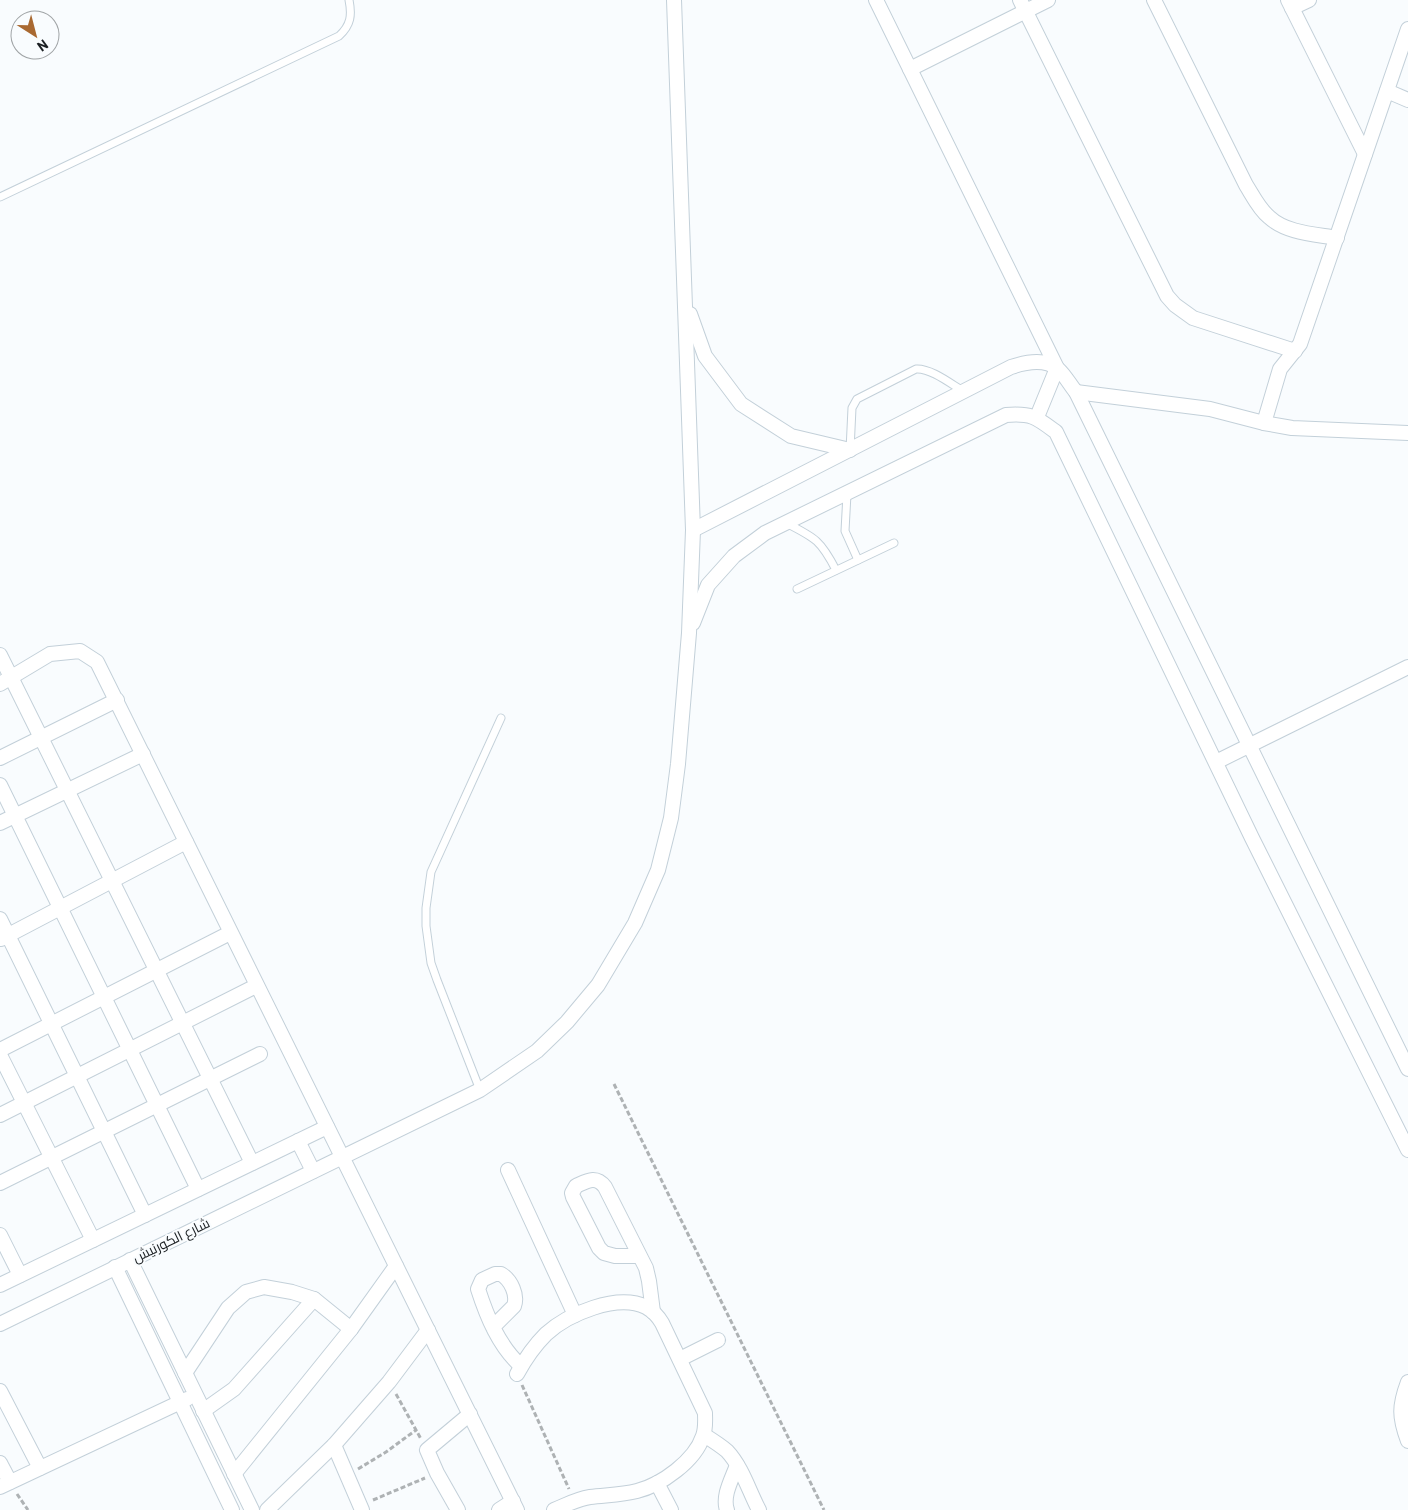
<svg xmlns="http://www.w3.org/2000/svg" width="1408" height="1510" viewBox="0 0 1408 1510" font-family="Barlow,Cairo,sans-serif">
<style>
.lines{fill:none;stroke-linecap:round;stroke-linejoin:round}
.lane-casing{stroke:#c3d0d9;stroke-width:9}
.street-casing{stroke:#c3d0d9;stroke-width:16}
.path{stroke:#aeb2b4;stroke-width:3;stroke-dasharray:5 2.5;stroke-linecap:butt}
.lane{stroke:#fff;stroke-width:7}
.street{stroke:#fff;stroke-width:14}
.labels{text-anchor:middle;stroke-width:4;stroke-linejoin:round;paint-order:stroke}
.street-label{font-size:14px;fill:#1b1f22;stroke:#f9fcfe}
</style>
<rect width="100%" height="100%" fill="#f9fcfe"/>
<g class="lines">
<defs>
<g id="lane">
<path d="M0 197 339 36C351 25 352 15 349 0"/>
<path d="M850 450 852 408 857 399 916 369C931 368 951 384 963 391"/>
<polyline points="847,494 845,531 858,560"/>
<path d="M786 523C816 538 821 541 836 570"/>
<polyline points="797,589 894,543"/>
<polyline points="480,1090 437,980 431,963 426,926 426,908 431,872 501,718"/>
</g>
<g id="street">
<polyline points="876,0 1057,368 1037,417"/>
<polyline points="1020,0 1167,296 1175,305 1193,318 1295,351"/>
<path d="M1154 0 1246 185C1253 196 1259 209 1269 217 1286 233 1314 234 1337 238"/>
<polyline points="1288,0 1365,154"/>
<polyline points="1292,8 1309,0"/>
<polyline points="910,69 1048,0"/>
<polyline points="1387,91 1408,100"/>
<polyline points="690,314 705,356 741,404 791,436 850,450"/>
<polyline points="1076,392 1210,409 1264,423 1292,428 1408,433"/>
<polyline points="1264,423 1280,369 1300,344 1408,29"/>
<path d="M693 530 1011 367C1026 362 1045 358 1058 369 1065 375 1070 385 1076 392L1408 1069"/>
<path d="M693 623 708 585 734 556 765 533 1006 415C1032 413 1036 417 1056 432L1252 838 1408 1150"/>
<polyline points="0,655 252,1163"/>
<polyline points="0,684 50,654 80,651 97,662 517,1510"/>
<polyline points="0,758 117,700"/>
<polyline points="1216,762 1408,667"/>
<polyline points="0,785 198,1189"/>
<polyline points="0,823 143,754"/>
<polyline points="0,919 145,1215"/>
<polyline points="1,939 186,842"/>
<polyline points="0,1050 230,933"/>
<polyline points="0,1055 93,1240"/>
<polyline points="0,1115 256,986"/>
<polyline points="298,1141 313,1171"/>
<polyline points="508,1170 575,1315"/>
<polyline points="0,1183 260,1054"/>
<polyline points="0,1235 20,1275"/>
<path d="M639 1256H615L604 1253 599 1248 573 1197 572 1193 576 1186C587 1181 596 1175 605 1187L646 1268 649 1281 653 1312"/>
<polyline points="130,1260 252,1510"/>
<polyline points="115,1267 232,1510"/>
<polyline points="0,1285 327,1127"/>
<polyline points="0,1324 480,1090 537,1051 567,1022 598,985 635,923 658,870 671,818 678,764 689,633 693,530 674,0"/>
<path d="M493 1327 514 1306C518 1295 511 1280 501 1274H495L482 1280 478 1289C487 1317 499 1346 521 1366"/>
<polyline points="680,1359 718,1340"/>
<polyline points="185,1373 228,1308 246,1292 264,1287 292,1292 314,1299 351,1329"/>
<path d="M517 1374C525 1359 534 1346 546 1334 568 1314 617 1293 646 1307 653 1311 658 1316 662 1323L705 1413C705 1421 706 1428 703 1436 695 1461 661 1485 637 1491 622 1495 606 1495 590 1497 577 1499 566 1505 554 1510"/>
<path d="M1408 1382C1399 1406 1399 1417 1408 1441"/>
<polyline points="0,1391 40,1468"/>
<polyline points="203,1411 234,1389 314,1299"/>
<path d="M704 1435C712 1440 720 1445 727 1451 742 1467 749 1491 759 1510"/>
<polyline points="334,1445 362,1510"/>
<polyline points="0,1463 10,1482"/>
<polyline points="234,1474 351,1329 396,1266"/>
<polyline points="657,1483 671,1510"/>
<polyline points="0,1487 187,1399"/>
<polyline points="267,1510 334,1445 389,1382 428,1330"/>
<polyline points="458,1510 437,1473 427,1450 470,1414"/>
<polyline points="499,1510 513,1501"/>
<path d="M727 1510C722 1496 732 1479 737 1465"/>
</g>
</defs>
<!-- lane casing -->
<use href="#lane" class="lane-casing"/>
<!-- street casing -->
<use href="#street" class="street-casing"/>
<!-- path -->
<g class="path">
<polyline points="614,1084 824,1510"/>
<polyline points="522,1385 569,1489"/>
<polyline points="396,1394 421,1439"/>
<polyline points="358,1469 386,1452 416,1430"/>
<polyline points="17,1494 28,1510"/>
<polyline points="373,1500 425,1478"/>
</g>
<!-- lane -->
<use href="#lane" class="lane"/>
<!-- street -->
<use href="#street" class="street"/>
</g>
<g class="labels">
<!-- street labels -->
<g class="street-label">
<text transform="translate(171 1240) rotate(-26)" y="5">شارع الكورنيش</text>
</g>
</g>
<!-- north arrow -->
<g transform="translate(35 35) rotate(144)"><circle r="24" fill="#f9fcfe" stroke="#a0a4a6"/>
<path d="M0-4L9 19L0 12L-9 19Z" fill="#a96931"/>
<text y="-8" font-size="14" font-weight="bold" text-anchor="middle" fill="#1b1f22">N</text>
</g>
</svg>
